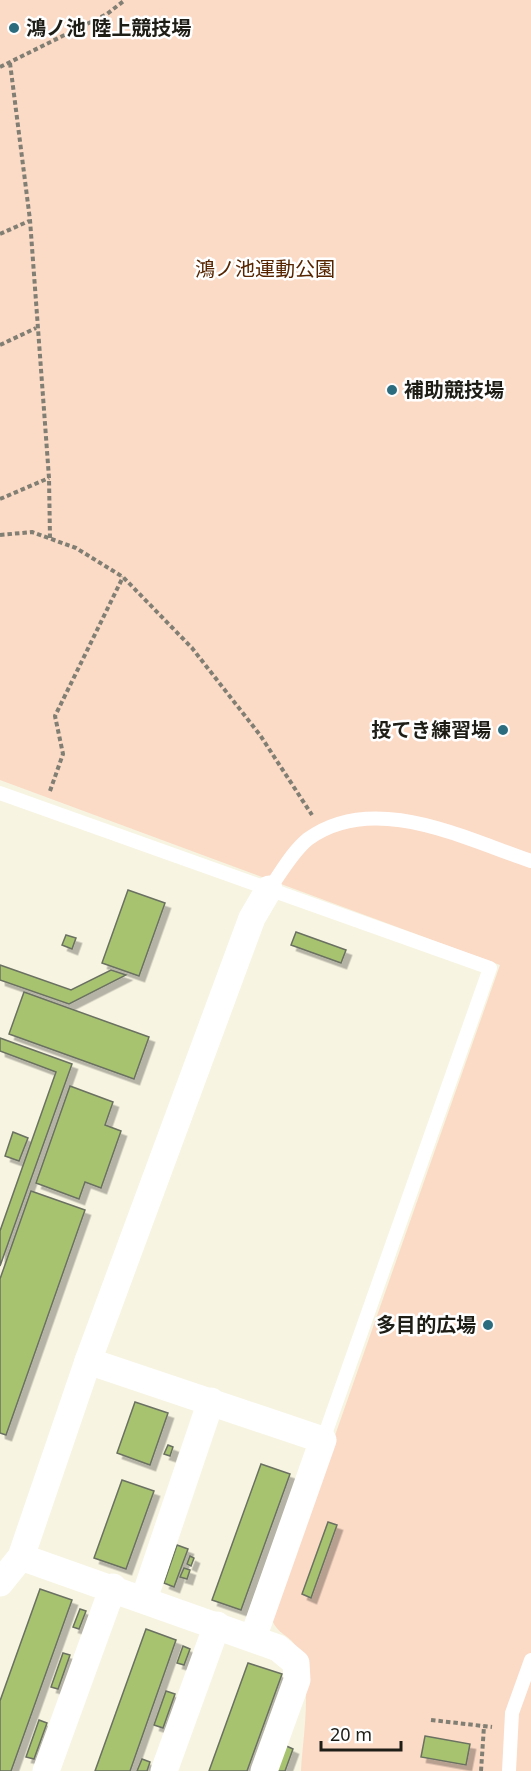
<svg xmlns="http://www.w3.org/2000/svg" width="531" height="1771" viewBox="0 0 531 1771" font-family="'Noto Sans','Noto Sans JP',sans-serif">
<style>
.green{fill:#fbdac6}
.building{fill:#a7c370;stroke:#6b7161;stroke-width:1.5;filter:url(#shadow)}
.lines{fill:none;stroke-linecap:round;stroke-linejoin:round}
.path{stroke:#817f73;stroke-width:4;stroke-dasharray:4.5 3;stroke-linecap:butt}
.lane{stroke:#fff;stroke-width:14}
.street{stroke:#fff;stroke-width:27}
.poi-dot{fill:#2b6c7f;stroke:#fff;stroke-width:2}
.labels{text-anchor:middle;stroke-width:5;stroke-linejoin:round;paint-order:stroke}
.poi-label{font-size:20px;font-weight:bold;fill:#1e1d16;stroke:#fff;text-anchor:start}
.park-label{font-size:20px;fill:#562500;stroke:#fff}
</style>
<defs>
<filter id="shadow"><feDropShadow dx="5.5" dy="5.5" stdDeviation="0" flood-color="#0004"/></filter>
</defs>
<rect width="100%" height="100%" fill="#f7f4e1"/>
<!-- green -->
<path class="green" d="M0 0H531V1771H301C303 1733 314 1681 295 1645 289 1635 278 1635 271 1618L500 965 0 780Z"/>
<!-- building -->
<g class="building">
<polygon points="128,890 165,903 139,976 102,963"/>
<polygon points="296,932 346,950 341,963 291,945"/>
<polygon points="66,935 76,938 72,949 62,945"/>
<polygon points="0,965 71,990 111,970 126,975 69,1004 0,980"/>
<polygon points="24,992 149,1037 134,1079 9,1034"/>
<polygon points="0,1038 72,1064 0,1266 0,1231 56,1072 0,1051"/>
<polygon points="70,1086 113,1102 105,1125 121,1131 101,1188 85,1182 79,1199 36,1183"/>
<polygon points="13,1132 28,1138 19,1161 5,1156"/>
<polygon points="31,1191 85,1210 6,1435 0,1433 0,1279"/>
<polygon points="135,1402 168,1413 150,1465 117,1453"/>
<polygon points="168,1445 173,1447 170,1456 164,1454"/>
<polygon points="261,1464 290,1474 241,1610 212,1600"/>
<polygon points="122,1480 154,1491 126,1569 94,1558"/>
<polygon points="328,1522 337,1525 311,1598 302,1594"/>
<polygon points="177,1545 188,1549 174,1587 164,1583"/>
<polygon points="190,1556 194,1558 191,1566 187,1564"/>
<polygon points="184,1568 190,1570 187,1579 180,1577"/>
<polygon points="40,1589 72,1600 11,1771 0,1771 0,1701"/>
<polygon points="80,1609 86,1611 79,1629 73,1627"/>
<polygon points="146,1629 176,1640 130,1771 95,1771"/>
<polygon points="183,1646 190,1649 184,1665 177,1663"/>
<polygon points="63,1653 70,1655 58,1689 51,1687"/>
<polygon points="248,1663 282,1674 247,1771 209,1771"/>
<polygon points="166,1691 175,1694 163,1728 154,1725"/>
<polygon points="39,1720 47,1723 34,1759 26,1757"/>
<polygon points="425,1736 470,1744 466,1765 421,1757"/>
<polygon points="282,1744 293,1749 285,1771 272,1771"/>
<polygon points="142,1759 150,1762 147,1771 137,1771"/>
</g>
<g class="lines">
<!-- path -->
<g class="path">
<polyline points="10,63 30,220 49,478 50,538"/>
<polyline points="0,67 107,14 125,0"/>
<polyline points="0,234 29,221"/>
<polyline points="0,345 36,328"/>
<polyline points="0,499 49,478"/>
<polyline points="0,535 32,532 76,548 123,577 192,648 260,735 312,815"/>
<polyline points="50,791 63,754 55,716 123,577"/>
<polyline points="431,1720 492,1727"/>
<polyline points="481,1771 484,1726"/>
</g>
<!-- lane -->
<g class="lane">
<polyline points="0,793 490,968 323,1440"/>
<path d="M269 889C281 873 292 852 308 839 374 791 465 839 531 861"/>
<polyline points="509,1771 512,1713 531,1660"/>
</g>
<!-- street -->
<g class="street">
<polyline points="88,1361 323,1440 253,1638"/>
<polyline points="21,1557 278,1648 296,1663 297,1680 264,1771"/>
<polyline points="0,1583 21,1557 88,1361 252,918 269,889"/>
<polyline points="144,1599 211,1401"/>
<polyline points="46,1771 113,1587"/>
<polyline points="164,1771 217,1625"/>
</g>
</g>
<!-- markers -->
<g class="poi-dot">
<circle cx="14" cy="28" r="6"/>
<circle cx="392" cy="390" r="6"/>
<circle cx="503" cy="730" r="6"/>
<circle cx="488" cy="1325" r="6"/>
</g>
<g class="labels">
<!-- poi labels -->
<g class="poi-label">
<text x="26" y="35">鴻ノ池 陸上競技場</text>
<text x="404" y="397">補助競技場</text>
<text x="491" y="737" text-anchor="end">投てき練習場</text>
<text x="476" y="1332" text-anchor="end">多目的広場</text>
</g>
<!-- park labels -->
<g class="park-label">
<text x="265" y="276">鴻ノ池運動公園</text>
</g>
</g>
<!-- scale -->
<path d="M321 1741v9h80v-9" fill="none" stroke="#1e1d16" stroke-width="3"/>
<text x="330" y="1741" font-size="18" fill="#1e1d16" stroke="#ffffff" stroke-width="4.5" paint-order="stroke">20 m</text>
</svg>
